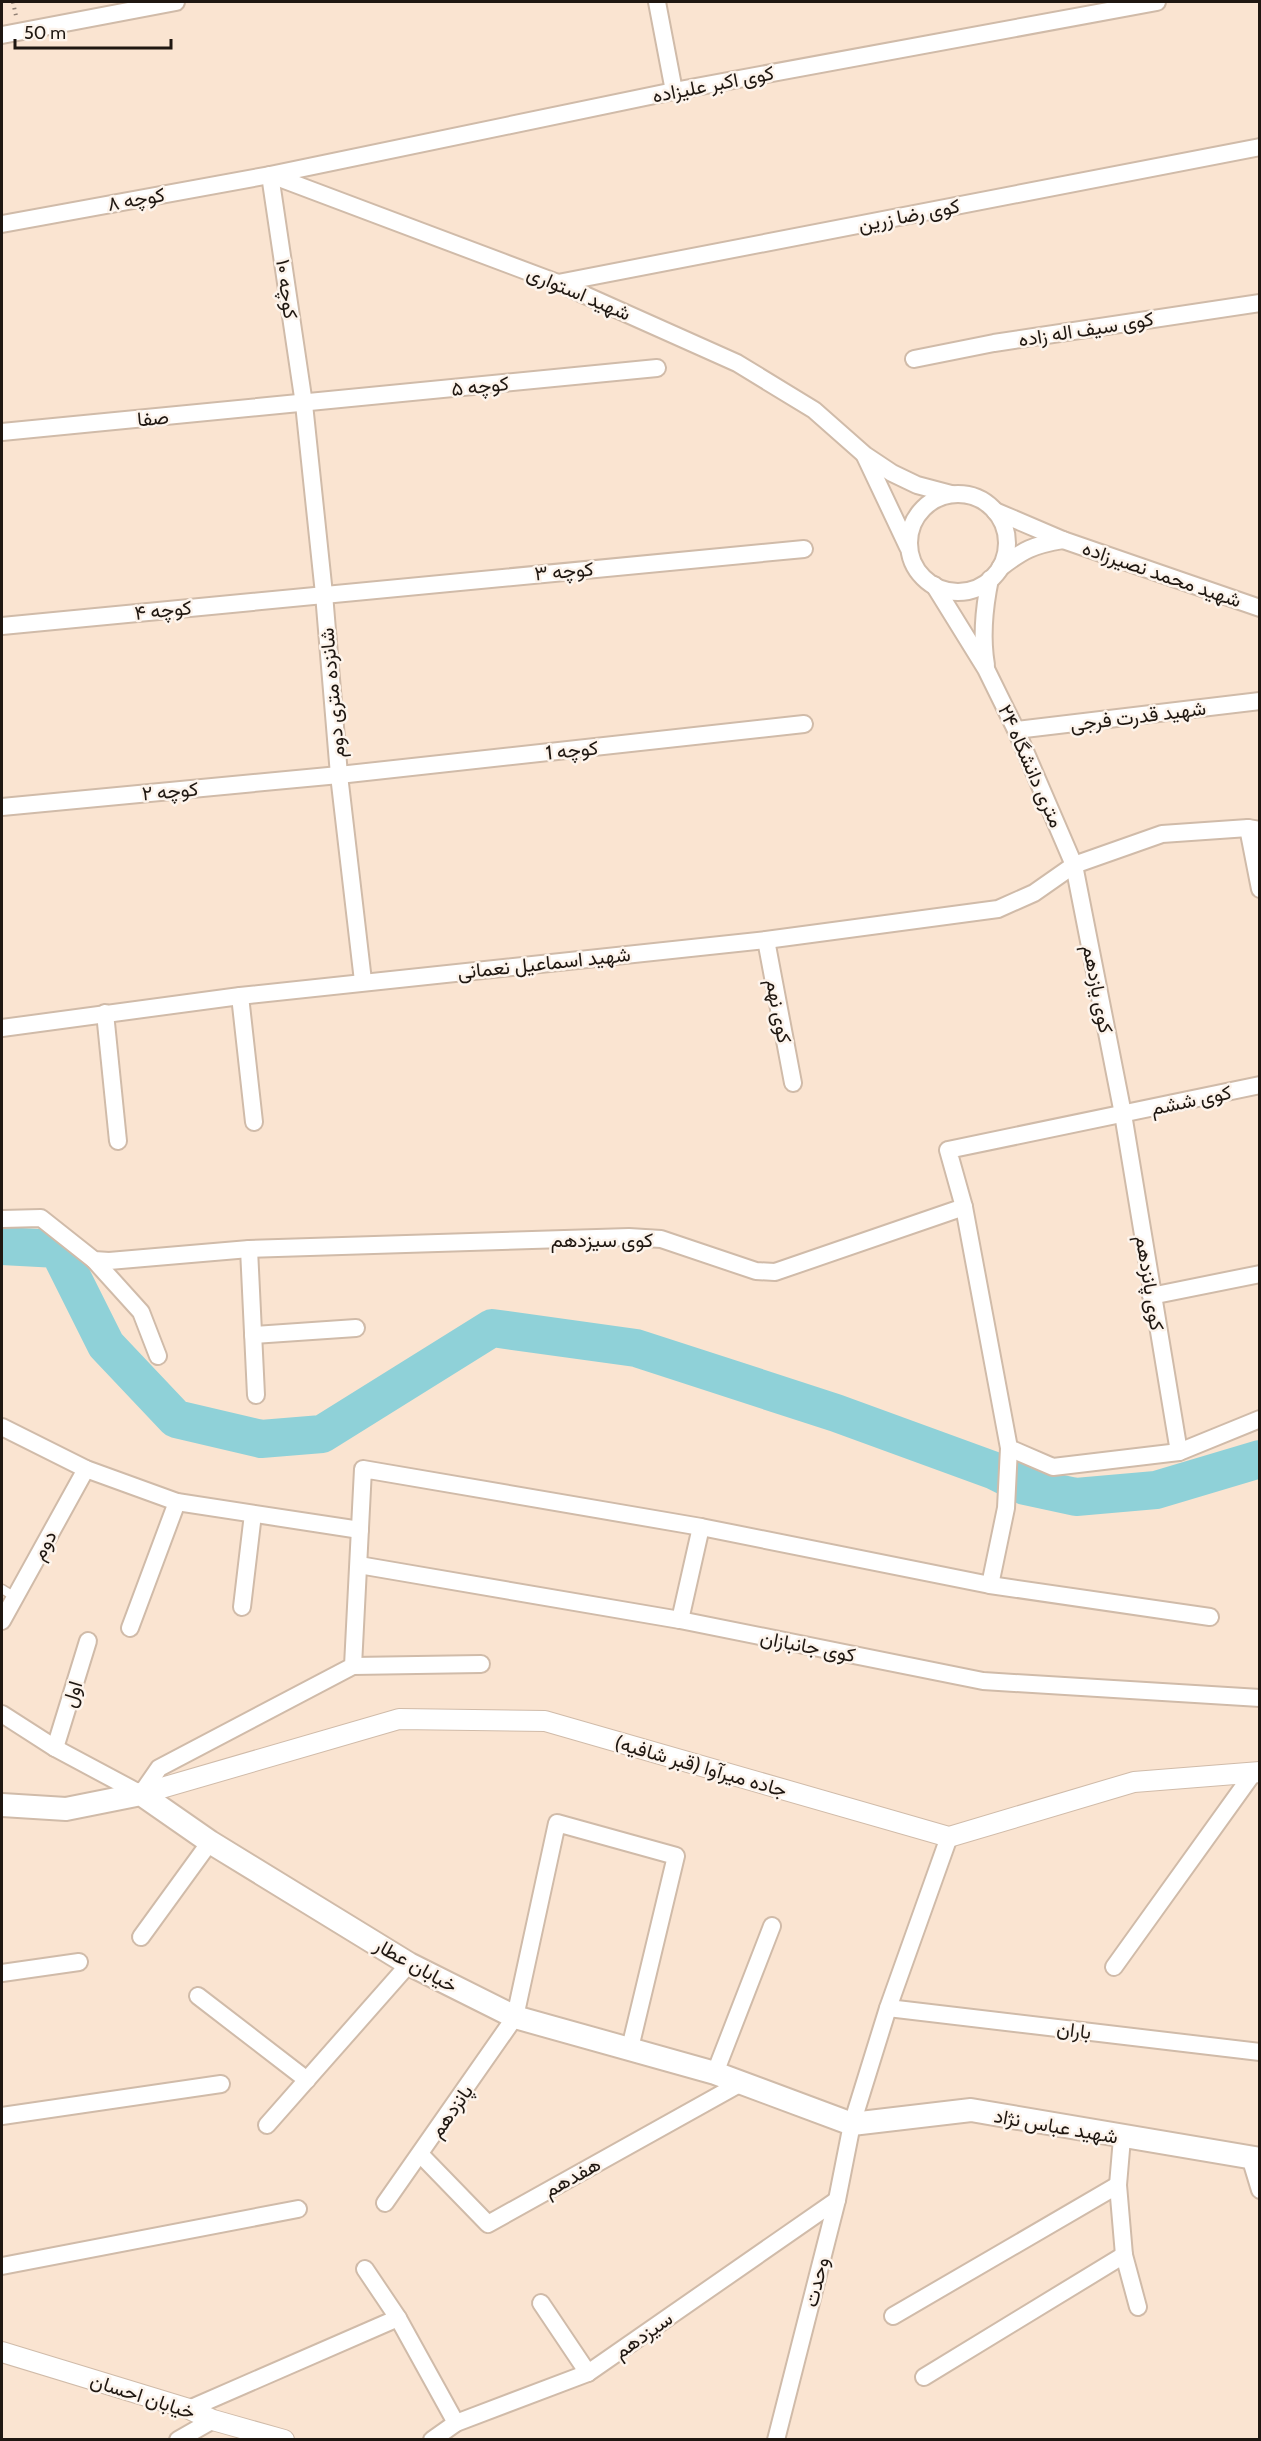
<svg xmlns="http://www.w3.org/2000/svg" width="1261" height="2441" viewBox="0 0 1261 2441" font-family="Cabin,Vazirmatn,sans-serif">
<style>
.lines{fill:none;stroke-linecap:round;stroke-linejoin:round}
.river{stroke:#8fd1d8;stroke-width:38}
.service-casing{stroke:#d0bba9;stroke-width:11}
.minor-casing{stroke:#d0bba9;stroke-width:20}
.tertiary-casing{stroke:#d0bba9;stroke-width:22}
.secondary-casing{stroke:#d0bba9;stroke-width:26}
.path{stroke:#918175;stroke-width:4;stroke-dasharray:1.5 4.5;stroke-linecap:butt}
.service{stroke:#fff;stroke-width:8}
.minor{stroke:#fff;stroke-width:16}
.tertiary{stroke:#fff;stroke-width:20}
.secondary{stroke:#fff;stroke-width:22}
.labels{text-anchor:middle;stroke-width:5;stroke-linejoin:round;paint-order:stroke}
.street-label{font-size:20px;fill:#1f1711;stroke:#fdf4ec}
</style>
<rect width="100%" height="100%" fill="#fae4d1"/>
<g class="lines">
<!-- river -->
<polyline class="river" points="2,1246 58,1249 106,1345 176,1419 261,1439 322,1434 492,1328 636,1348 836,1413 995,1471 1025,1486 1076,1497 1156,1490 1260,1459"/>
<defs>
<polyline id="service" points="2,1589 15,1597"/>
<g id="minor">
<polyline points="657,2 674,91"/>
<polyline points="2,35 176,2"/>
<polyline points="270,175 304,404 324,594 339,775 363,981"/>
<polyline points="271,175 558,283 737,363 814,410 865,455 892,473 917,485 951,494"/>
<polyline points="2,224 270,175 674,91 1157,2"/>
<polyline points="558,283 1260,147"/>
<polyline points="914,359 994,343 1260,303"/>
<polyline points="2,432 657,368"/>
<polyline points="865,456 908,547"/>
<circle cx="958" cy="543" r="49"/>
<polyline points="995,511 1063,540 1260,608"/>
<path d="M1000 568C1023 550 1033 545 1063 540"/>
<polyline points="934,585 986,669 1016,730 1074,865 1123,1114 1179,1452"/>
<polyline points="2,626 804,549"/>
<path d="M986 665C981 636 984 608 990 579"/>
<polyline points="1016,730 1260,701"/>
<polyline points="2,807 339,775 804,724"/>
<polyline points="1248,828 1260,889"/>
<polyline points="766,940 793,1083"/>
<polyline points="240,996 254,1122"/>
<polyline points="105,1013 118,1141"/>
<polyline points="2,1028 240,996 766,940 998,909 1034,893 1074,865 1162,834 1248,828 1260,830"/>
<polyline points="964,1207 1009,1448 1006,1508 990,1585"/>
<polyline points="2,1219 41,1218 94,1260 109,1261 249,1249 629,1237 661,1239 756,1271 775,1272 964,1207 948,1150 1260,1085"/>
<polyline points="249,1249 256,1395"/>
<polyline points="94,1260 141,1312 158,1356"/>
<polyline points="1151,1296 1260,1274"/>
<polyline points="253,1335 356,1328"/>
<polyline points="2,1427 86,1469 177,1502 360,1530"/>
<polyline points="1009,1448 1053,1467 1179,1452 1260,1419"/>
<polyline points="359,1565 680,1620 983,1681 1260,1698"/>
<polyline points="242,1607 253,1514"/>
<polyline points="680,1620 701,1527"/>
<polyline points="2,1621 86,1469"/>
<polyline points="130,1628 177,1502"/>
<polyline points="353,1666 481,1664"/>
<polyline points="2,1714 55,1748 141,1794 159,1768 353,1666 363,1469 701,1527 990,1585 1210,1617"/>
<polyline points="55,1748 88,1641"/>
<polyline points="141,1937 210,1842"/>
<polyline points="1114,1967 1254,1772"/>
<polyline points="2,1973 79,1962"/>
<polyline points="198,1996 307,2080"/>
<polyline points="888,2008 1260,2052"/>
<polyline points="715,2073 772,1926"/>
<polyline points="2,2116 221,2084"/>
<polyline points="267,2125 409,1964"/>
<polyline points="1122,2138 1118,2185 1124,2255 1138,2307"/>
<polyline points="420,2154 488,2224 741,2083"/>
<polyline points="1250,2157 1260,2190"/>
<polyline points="385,2203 515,2017 557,1823 676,1856 630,2048"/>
<polyline points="2,2266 298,2209"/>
<polyline points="541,2303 588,2373"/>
<polyline points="893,2316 1118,2185"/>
<polyline points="398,2318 456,2423"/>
<polyline points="924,2377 1124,2255"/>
<polyline points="189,2409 398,2318 365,2269"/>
<polyline points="178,2440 213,2420"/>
<polyline points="432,2440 456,2423 588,2373 837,2200"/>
<polyline points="776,2440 837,2200 852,2124 888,2008 949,1837"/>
</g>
<g id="tertiary">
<polyline points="141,1794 399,1719 545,1721 949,1837 1134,1782 1260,1772"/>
<polyline points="2,2352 189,2409 213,2420 284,2440"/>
</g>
<polyline id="secondary" points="2,1805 66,1809 141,1794 210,1842 409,1964 515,2017 715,2073 852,2124 971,2110 1260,2159"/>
</defs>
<!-- service casing -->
<use href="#service" class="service-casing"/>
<!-- minor casing -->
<use href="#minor" class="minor-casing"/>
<!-- tertiary casing -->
<use href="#tertiary" class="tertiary-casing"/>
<!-- secondary casing -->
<use href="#secondary" class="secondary-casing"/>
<!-- path -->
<polyline class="path" points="13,2 16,16"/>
<!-- service -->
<use href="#service" class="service"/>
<!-- minor -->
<use href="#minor" class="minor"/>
<!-- tertiary -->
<use href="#tertiary" class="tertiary"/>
<!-- secondary -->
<use href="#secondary" class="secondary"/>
</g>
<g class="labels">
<!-- street labels -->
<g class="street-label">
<text transform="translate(713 84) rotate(-11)" y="7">کوی اکبر علیزاده</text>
<text transform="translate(136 199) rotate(-10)" y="7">کوچه ۸</text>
<text transform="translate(909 215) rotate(-11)" y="7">کوی رضا زرین</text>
<text transform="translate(287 289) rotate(82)" y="7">کوچه ۱۰</text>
<text transform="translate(579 293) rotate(23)" y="7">شهید استواری</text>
<text transform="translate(1086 329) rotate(-9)" y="7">کوی سیف اله زاده</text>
<text transform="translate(480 386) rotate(-6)" y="7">کوچه ۵</text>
<text transform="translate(153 418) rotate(-5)" y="7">صفا</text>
<text transform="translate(564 571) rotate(-5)" y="7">کوچه ۳</text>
<text transform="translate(1162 574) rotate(19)" y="7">شهید محمد نصیرزاده</text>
<text transform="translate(163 610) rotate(-6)" y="7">کوچه ۴</text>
<text transform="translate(332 693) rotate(-95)" y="7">شانزده متری دوم</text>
<text transform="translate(1138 716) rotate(-7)" y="7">شهید قدرت فرجی</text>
<text transform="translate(572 750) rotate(-6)" y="7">کوچه 1</text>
<text transform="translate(1031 766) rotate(66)" y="7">۲۴ متری دانشگاه</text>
<text transform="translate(170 791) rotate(-5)" y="7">کوچه ۲</text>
<text transform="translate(544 963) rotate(-6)" y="7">شهید اسماعیل نعمانی</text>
<text transform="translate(1098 989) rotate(79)" y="7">کوی یازدهم</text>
<text transform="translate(779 1011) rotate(79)" y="7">کوی نهم</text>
<text transform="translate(1191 1100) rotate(-12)" y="7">کوی ششم</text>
<text x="602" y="1247">کوی سیزدهم</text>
<text transform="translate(1150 1283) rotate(81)" y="7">کوی پانزدهم</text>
<text transform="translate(44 1545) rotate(-61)" y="7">دوم</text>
<text transform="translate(808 1646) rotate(11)" y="7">کوی جانبازان</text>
<text transform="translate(72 1694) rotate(-73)" y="7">اول</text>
<text transform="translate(701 1766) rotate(16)" y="7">جاده میرآوا (قبر شافیه)</text>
<text transform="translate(416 1965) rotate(29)" y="7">خیابان عطار</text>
<text transform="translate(1074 2030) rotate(7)" y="7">باران</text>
<text transform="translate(451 2111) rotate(-55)" y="7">پانزدهم</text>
<text transform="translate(1056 2126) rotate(10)" y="7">شهید عباس نژاد</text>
<text transform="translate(572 2177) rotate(-29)" y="7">هفدهم</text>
<text transform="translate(816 2282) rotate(-76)" y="7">وحدت</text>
<text transform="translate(643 2335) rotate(-35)" y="7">سیزدهم</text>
<text transform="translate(143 2396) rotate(18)" y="7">خیابان احسان</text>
</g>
</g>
<!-- border -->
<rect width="1261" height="2441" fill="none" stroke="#1f1711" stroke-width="6"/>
<!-- scale -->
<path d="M15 39v9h156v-9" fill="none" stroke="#1f1711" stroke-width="3"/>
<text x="24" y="39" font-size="18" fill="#1f1711" stroke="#fdf4ec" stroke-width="4.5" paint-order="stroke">50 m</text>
</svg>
